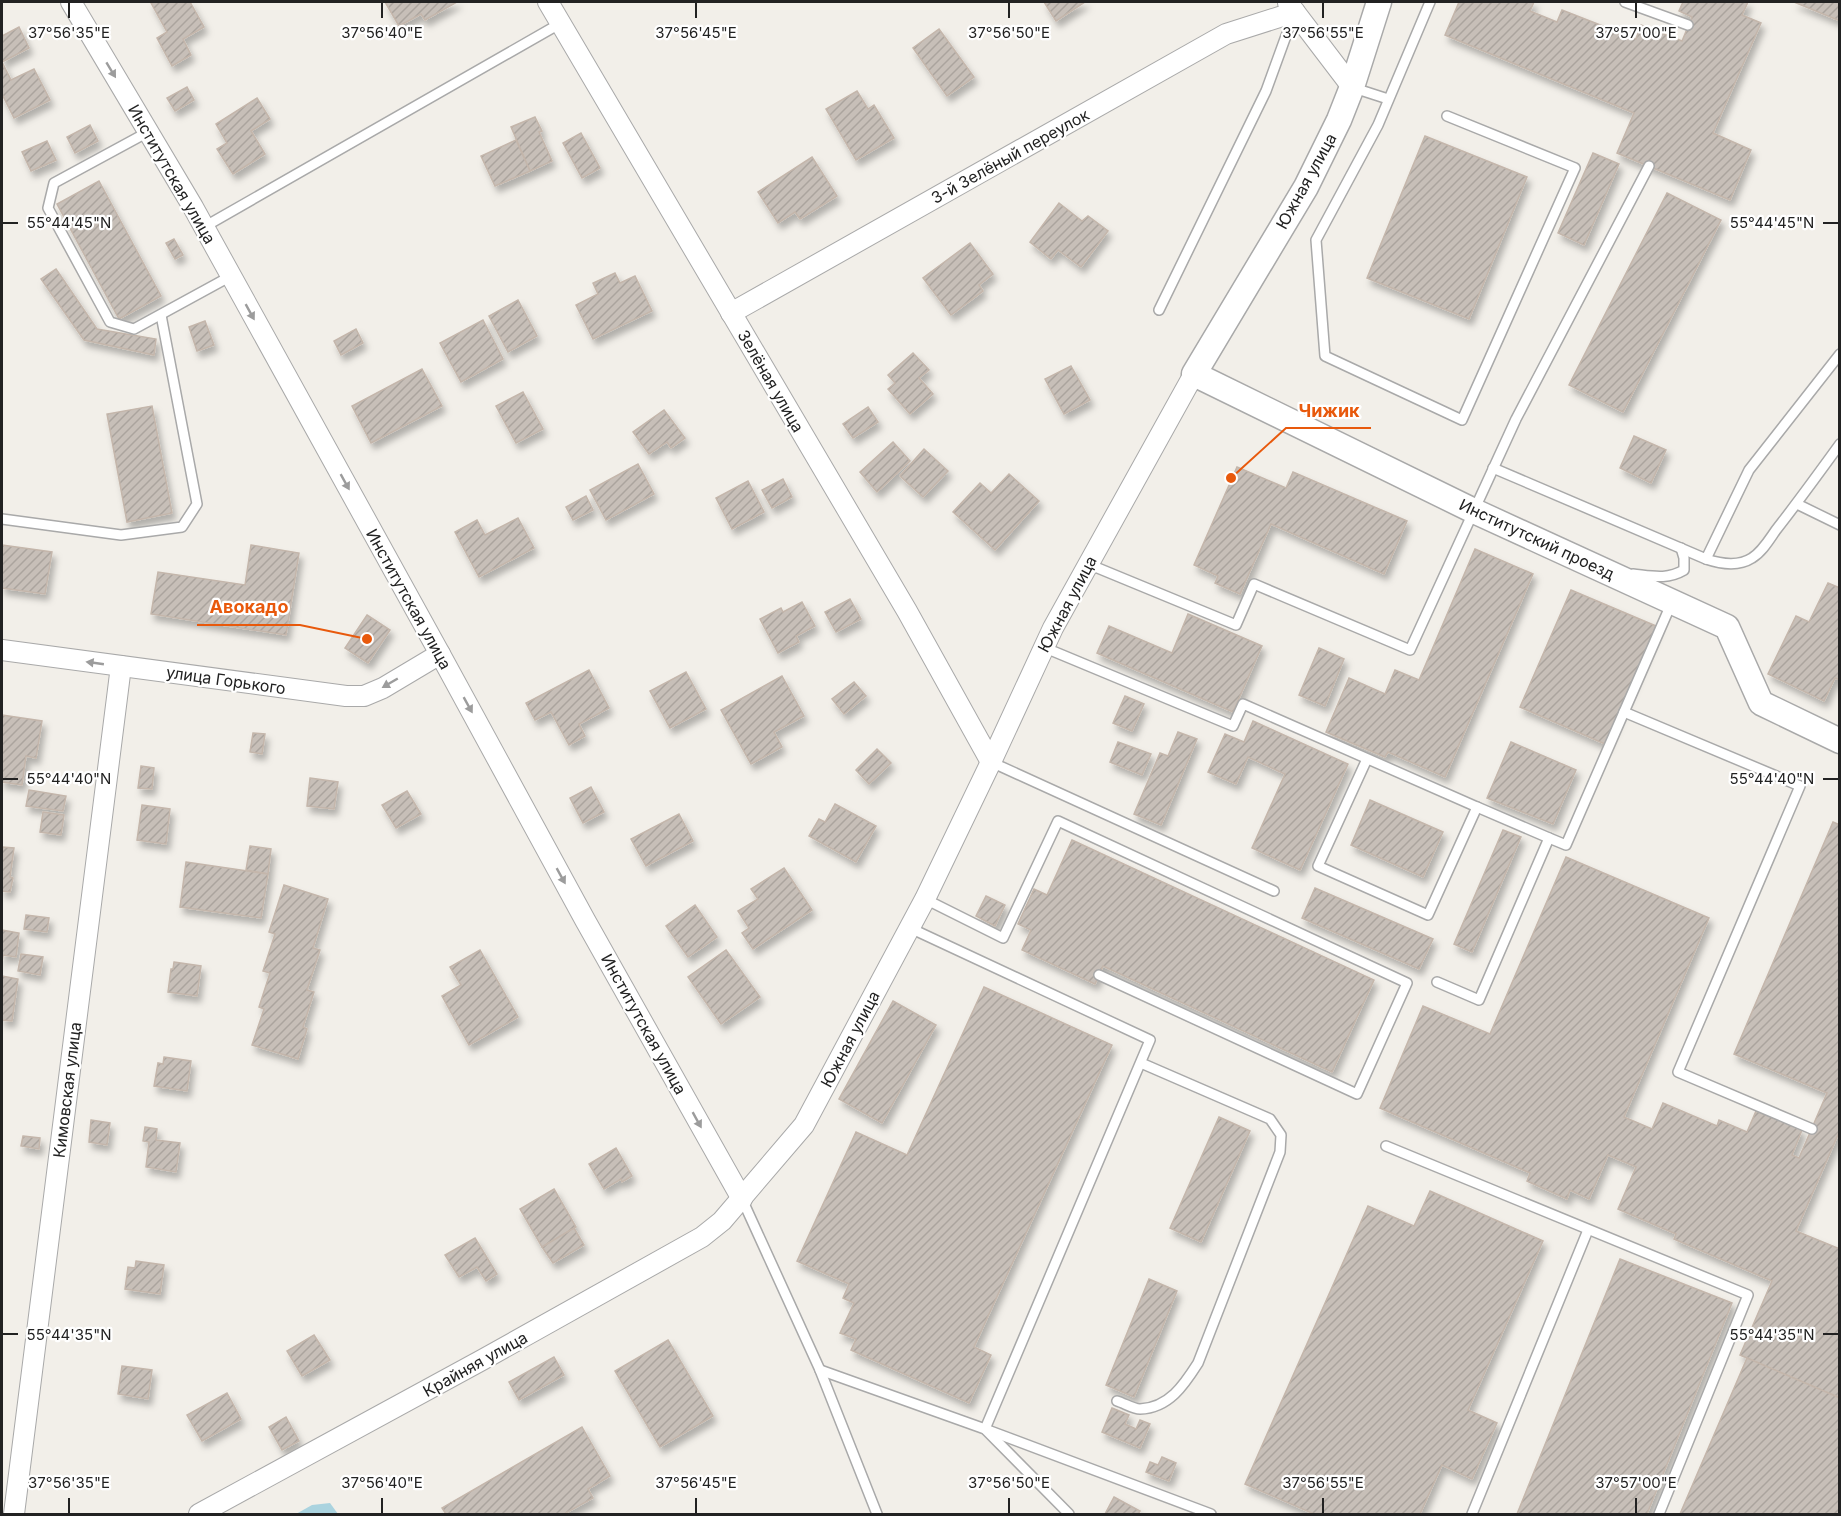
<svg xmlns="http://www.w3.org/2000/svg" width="1841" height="1516" viewBox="0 0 1841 1516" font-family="Inter,sans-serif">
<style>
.water{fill:#aad3df}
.building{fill:url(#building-hatch);stroke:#c4b6ab;stroke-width:1.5;filter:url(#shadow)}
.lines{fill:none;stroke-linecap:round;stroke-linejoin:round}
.service-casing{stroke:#a9a9a9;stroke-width:12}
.minor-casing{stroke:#a9a9a9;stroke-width:22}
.tertiary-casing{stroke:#a9a9a9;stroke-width:27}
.service{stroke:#fff;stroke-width:9}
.minor{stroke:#fff;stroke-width:20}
.tertiary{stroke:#fff;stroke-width:24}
.oneway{fill:#9c9c9c}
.ticks{fill:none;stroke:#222;stroke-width:2}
.labels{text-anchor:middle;stroke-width:4.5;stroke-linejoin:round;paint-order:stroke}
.street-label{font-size:16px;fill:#222;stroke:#fff}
.ticks-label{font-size:15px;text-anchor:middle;fill:#222;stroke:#fff;stroke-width:4.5;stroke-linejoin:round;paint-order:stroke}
.leader{fill:none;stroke:#e8590c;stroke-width:2}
.callout-dot{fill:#e8590c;stroke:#fff;stroke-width:2}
.callout-label{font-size:18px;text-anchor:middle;font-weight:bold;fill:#e8590c;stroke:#fff;stroke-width:4.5;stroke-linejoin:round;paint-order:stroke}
</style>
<defs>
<pattern id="building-hatch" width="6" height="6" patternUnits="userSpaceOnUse" patternTransform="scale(1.5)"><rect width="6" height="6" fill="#c7bfb8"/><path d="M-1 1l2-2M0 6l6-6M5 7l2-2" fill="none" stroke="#aba49e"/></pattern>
<filter id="shadow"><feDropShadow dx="3.5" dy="6" stdDeviation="3" flood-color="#0004"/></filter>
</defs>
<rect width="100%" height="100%" fill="#f2efe9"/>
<!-- water -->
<polygon class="water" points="330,1503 338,1514 296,1514 312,1505"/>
<!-- building -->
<g class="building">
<polygon points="154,2 190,2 204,27 183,39 191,55 172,66 157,38 167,32 151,3"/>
<polygon points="385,2 457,2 425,20 421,14 399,26"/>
<polygon points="1044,2 1085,2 1056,21"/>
<polygon points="1459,2 1534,2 1530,11 1557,22 1562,10 1636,39 1641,25 1682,41 1692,17 1679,11 1683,2 1748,2 1742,15 1761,23 1713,133 1751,150 1730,200 1617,153 1634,113 1445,35"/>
<polygon points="1794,2 1840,2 1840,21"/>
<polygon points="19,27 29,48 2,62 2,36"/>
<polygon points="939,29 974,77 947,96 913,48"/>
<polygon points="3,64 11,80 34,69 50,100 14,118 2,94 2,65"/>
<polygon points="187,87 194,100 175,111 167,98"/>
<polygon points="857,91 868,109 874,105 894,138 856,160 826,109"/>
<polygon points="257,98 270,119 251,131 265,154 233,174 217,149 227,143 216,124"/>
<polygon points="535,117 542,131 539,132 552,161 530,171 511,127"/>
<polygon points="90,125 98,141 75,153 67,137"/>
<polygon points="581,133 600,168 582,178 563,143"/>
<polygon points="1425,136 1527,177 1469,319 1367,278"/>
<polygon points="516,140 530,171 495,186 481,156"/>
<polygon points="47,141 56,160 31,171 22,152"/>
<polygon points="1593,153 1619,164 1584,245 1558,233"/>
<polygon points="812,157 837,196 800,219 795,212 778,223 758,192"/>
<polygon points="99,181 161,296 119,319 57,204"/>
<polygon points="1667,193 1721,220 1623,412 1569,385"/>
<polygon points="1059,203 1082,221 1088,216 1108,231 1081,267 1058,250 1051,259 1030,242"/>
<polygon points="174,239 183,255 175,259 166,243"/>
<polygon points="970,243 993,274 979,285 983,291 951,315 923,278"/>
<polygon points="56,269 97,329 156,339 154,355 84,340 41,279"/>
<polygon points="615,273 620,283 635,276 652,311 593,339 576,305 598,294 593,283"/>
<polygon points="518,300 537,336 508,352 489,316"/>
<polygon points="483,320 503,359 461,382 440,343"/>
<polygon points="205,321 214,345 197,351 189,327"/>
<polygon points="356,329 363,343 341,355 334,341"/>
<polygon points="913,353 929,370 919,378 933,394 910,414 888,389 895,383 888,375"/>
<polygon points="1071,366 1090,400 1064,414 1045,379"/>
<polygon points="422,369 442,406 371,443 352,406"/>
<polygon points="523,392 543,429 516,443 496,406"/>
<polygon points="152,406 172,513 127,522 107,414"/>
<polygon points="868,407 878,422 853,438 843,424"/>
<polygon points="664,410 685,438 671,448 667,442 649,454 633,432"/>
<polygon points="1634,436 1666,450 1651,483 1620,468"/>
<polygon points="893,442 910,461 877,492 860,472"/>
<polygon points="924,449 948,471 923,497 900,476"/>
<polygon points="638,464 654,494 606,520 590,490"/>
<polygon points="1237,467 1286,488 1293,472 1407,521 1384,574 1271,524 1240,594 1215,583 1218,576 1194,565"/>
<polygon points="1009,474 1039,501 995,550 953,512 980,483 991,493"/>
<polygon points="783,479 792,497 772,508 762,490"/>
<polygon points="748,481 764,512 732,529 716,498"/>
<polygon points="586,496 593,510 573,520 566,507"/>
<polygon points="518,518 534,548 479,577 455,532 477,520 485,535"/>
<polygon points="2,545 52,552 45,594 2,588"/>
<polygon points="251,545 299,553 286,635 151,614 158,572 245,585"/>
<polygon points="1475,549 1533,574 1445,777 1388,752 1385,757 1326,732 1349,678 1385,694 1395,670 1419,680"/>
<polygon points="1828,583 1840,588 1840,680 1835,678 1824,701 1768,674 1796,616 1809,622"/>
<polygon points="1571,590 1656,626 1605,744 1520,707"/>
<polygon points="850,599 861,619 836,632 825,612"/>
<polygon points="802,602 815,626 796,636 799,642 778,653 760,619 781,608 783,612"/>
<polygon points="1188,614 1262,646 1233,712 1097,653 1109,626 1172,653"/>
<polygon points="367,615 390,630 368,663 345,648"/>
<polygon points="1319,648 1344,659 1325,706 1299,695"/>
<polygon points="589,670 609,708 579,724 585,736 569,745 551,712 535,720 526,703"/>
<polygon points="686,672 706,709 670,728 650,691"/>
<polygon points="782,676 804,716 774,732 782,747 751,764 721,710"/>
<polygon points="854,682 866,696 844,714 832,699"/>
<polygon points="1125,696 1144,704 1132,731 1113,723"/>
<polygon points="2,715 42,721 36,758 26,756 22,785 2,782"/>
<polygon points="1253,721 1348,764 1300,870 1252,848 1285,774 1248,757 1236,784 1208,772 1225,734 1244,742"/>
<polygon points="1178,732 1197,739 1161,825 1134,814 1160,753 1168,756"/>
<polygon points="253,733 265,734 262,754 250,752"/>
<polygon points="1118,742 1151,754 1142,775 1110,762"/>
<polygon points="1511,742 1576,770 1553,824 1487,798"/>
<polygon points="877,749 891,763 869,784 856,770"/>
<polygon points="141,766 154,768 152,789 138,788"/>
<polygon points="310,778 338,782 334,809 307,806"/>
<polygon points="591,787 604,812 583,823 570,798"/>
<polygon points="29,790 66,796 63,811 26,806"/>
<polygon points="407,791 421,814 396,828 382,805"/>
<polygon points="1370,800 1443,832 1423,877 1351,845"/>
<polygon points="835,804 876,826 856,862 809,836 819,819 825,822"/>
<polygon points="142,805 170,809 166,844 137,840"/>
<polygon points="43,812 64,815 61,835 40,832"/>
<polygon points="679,814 693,841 646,866 631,839"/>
<polygon points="1833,822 1840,825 1840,1130 1796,1231 1840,1249 1840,1398 1740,1355 1772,1281 1674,1239 1676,1234 1618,1209 1636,1167 1608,1155 1589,1199 1570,1190 1567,1199 1527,1181 1530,1173 1380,1108 1423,1006 1490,1034 1566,857 1709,918 1624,1117 1652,1129 1663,1103 1717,1126 1719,1120 1747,1132 1756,1111 1802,1130 1792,1155 1799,1158 1827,1093 1734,1054"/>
<polygon points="1503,830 1521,837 1472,952 1454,944"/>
<polygon points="1072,840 1374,980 1332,1072 1103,966 1095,984 1022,950 1031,930 1018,924 1034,889 1047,895"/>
<polygon points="250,846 271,849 268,874 246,870"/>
<polygon points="2,847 14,848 10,877 13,878 10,892 2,891"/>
<polygon points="186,862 268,874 261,918 180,907"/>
<polygon points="784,868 812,910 753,949 742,933 749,928 738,911 758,899 751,889"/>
<polygon points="284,885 328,899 313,948 320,950 307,990 314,992 303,1027 307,1029 298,1059 252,1045 264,1009 259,1007 270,973 263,971 275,934 269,932"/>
<polygon points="1315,888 1433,939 1419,969 1302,918"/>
<polygon points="986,896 1005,905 995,926 976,916"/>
<polygon points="695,905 717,937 688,957 666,926"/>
<polygon points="26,915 49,918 47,932 24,929"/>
<polygon points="2,930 19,933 16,957 3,955 2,963"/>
<polygon points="480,950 518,1017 469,1045 442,996 461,985 450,967"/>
<polygon points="726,950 760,997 721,1024 688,977"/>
<polygon points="21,954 43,957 40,975 18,971"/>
<polygon points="174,962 201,966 197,996 168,992 171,969 173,969"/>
<polygon points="2,976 18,979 12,1021 2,1020"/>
<polygon points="984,987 1112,1045 974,1347 991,1355 969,1403 851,1350 856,1339 840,1333 854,1303 843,1298 849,1284 797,1261 856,1132 907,1155"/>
<polygon points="893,1001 936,1025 882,1123 839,1099"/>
<polygon points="164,1057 191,1061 187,1091 154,1086 158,1063 163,1064"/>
<polygon points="1219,1117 1250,1131 1201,1242 1170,1228"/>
<polygon points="91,1120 110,1123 107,1145 89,1142"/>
<polygon points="145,1127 157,1129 156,1140 180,1143 176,1172 146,1167 149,1142 143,1141"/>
<polygon points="23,1136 40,1138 39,1149 21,1146"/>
<polygon points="616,1148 632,1176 622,1182 621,1179 604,1189 589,1164"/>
<polygon points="554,1189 576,1227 542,1247 520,1209"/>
<polygon points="1430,1191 1543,1241 1468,1410 1497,1423 1472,1479 1442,1465 1420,1514 1314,1514 1245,1484 1368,1206 1414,1226"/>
<polygon points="574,1228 584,1245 553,1263 542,1247"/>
<polygon points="475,1238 497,1274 486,1281 477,1267 459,1277 445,1255"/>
<polygon points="1620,1259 1732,1303 1647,1514 1517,1514"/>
<polygon points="136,1261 164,1265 160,1294 125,1289 128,1267 135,1268"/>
<polygon points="1149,1279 1177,1291 1134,1397 1106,1385"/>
<polygon points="314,1335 330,1360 302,1376 287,1351"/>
<polygon points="668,1340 713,1416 660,1447 615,1371"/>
<polygon points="554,1357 564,1375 519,1400 509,1382"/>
<polygon points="1747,1358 1840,1398 1840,1514 1680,1514"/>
<polygon points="122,1366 152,1370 148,1399 118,1394"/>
<polygon points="227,1393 241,1419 202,1441 187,1415"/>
<polygon points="1112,1408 1129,1415 1125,1424 1136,1429 1140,1420 1150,1424 1140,1448 1102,1432"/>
<polygon points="286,1417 299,1441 282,1450 269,1427"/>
<polygon points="582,1427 610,1476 588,1489 593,1498 564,1514 446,1514 442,1508"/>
<polygon points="1162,1457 1176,1463 1169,1481 1146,1472 1150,1462 1158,1465"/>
<polygon points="1114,1497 1140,1511 1138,1514 1105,1514"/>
</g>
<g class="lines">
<defs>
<g id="service">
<polyline points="1430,2 1378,125 1316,240 1325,356 1462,420 1575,168 1447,116"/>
<polyline points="1625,2 1688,25"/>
<polyline points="1354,88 1388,99"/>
<polyline points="148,132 54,183 48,208 110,322 134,329 231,276"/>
<polyline points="204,227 561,23"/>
<polyline points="1159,310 1266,91 1294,14"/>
<polyline points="1493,468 1706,559 1749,470 1840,354"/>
<polyline points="1797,504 1840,525"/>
<polyline points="2,519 121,535 182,527 197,504 161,315"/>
<path d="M1706 559C1721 564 1738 567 1752 558 1762 552 1769 540 1776 530 1798 502 1819 473 1840 444"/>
<polyline points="1088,564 1236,625 1254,584 1410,650 1516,419 1649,166"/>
<path d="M1633 574C1652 576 1667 580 1684 570V558L1681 548"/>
<polyline points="1672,602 1624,712 1800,786 1678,1072 1812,1129"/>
<polyline points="1043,647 1233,726 1243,704 1477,807 1428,915 1318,866 1367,759"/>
<polyline points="991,762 1274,891"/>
<polyline points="1549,838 1566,845 1624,712"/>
<polyline points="925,899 1003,938 1058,821 1407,983 1357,1094 1099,975"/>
<polyline points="910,928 1150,1040 985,1429 1211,1514"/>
<polyline points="1437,982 1479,1000 1549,838 1477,807"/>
<polyline points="1386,1146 1748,1295 1659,1514"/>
<polyline points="742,1199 820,1370 877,1514"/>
<polyline points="820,1370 985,1429 1069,1514"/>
<path d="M1117 1401C1124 1403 1133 1409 1140 1409 1169 1408 1184 1385 1198 1363L1280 1152 1281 1135 1270 1119 1141 1063"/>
<polyline points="1472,1514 1588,1230"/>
</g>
<g id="minor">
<polyline points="71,2 193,207 440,654 585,920 742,1199"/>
<polyline points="548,2 907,611 991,762"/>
<polyline points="1288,3 1352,87"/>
<polyline points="731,313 1226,34 1295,12"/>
<polyline points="2,650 346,696 364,696 383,688 440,654"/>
<polyline points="14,1514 121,666"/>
<polyline points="199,1514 482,1360 702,1237 722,1221 804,1125 925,899 991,762 1053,628 1194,374"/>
</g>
<polyline id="tertiary" points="1379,2 1352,87 1339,120 1306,187 1194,374 1474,511 1727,627 1761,703 1840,741"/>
</defs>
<!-- service casing -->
<use href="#service" class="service-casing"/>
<!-- minor casing -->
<use href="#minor" class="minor-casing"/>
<!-- tertiary casing -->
<use href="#tertiary" class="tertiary-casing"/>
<!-- service -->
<use href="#service" class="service"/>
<!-- minor -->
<use href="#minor" class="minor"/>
<!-- tertiary -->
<use href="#tertiary" class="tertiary"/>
</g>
<!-- one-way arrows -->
<defs><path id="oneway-solid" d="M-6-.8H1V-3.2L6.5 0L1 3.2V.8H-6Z" transform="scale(1.5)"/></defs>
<g class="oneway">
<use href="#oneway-solid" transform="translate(111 70) rotate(59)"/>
<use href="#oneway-solid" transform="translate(250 312) rotate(61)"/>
<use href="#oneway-solid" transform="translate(345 482) rotate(61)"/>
<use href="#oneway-solid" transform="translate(95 663) rotate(-172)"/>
<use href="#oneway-solid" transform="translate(390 683) rotate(150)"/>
<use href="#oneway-solid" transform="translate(468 705) rotate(61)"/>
<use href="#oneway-solid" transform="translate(561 876) rotate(61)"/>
<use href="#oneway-solid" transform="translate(697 1120) rotate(61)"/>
</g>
<!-- ticks -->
<path class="ticks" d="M69 3V18M382 3V18M696 3V18M1009 3V18M1323 3V18M1636 3V18M3 223H18M1823 223H1838M3 779H18M1823 779H1838M3 1334H18M1823 1334H1838M69 1498V1513M382 1498V1513M696 1498V1513M1009 1498V1513M1323 1498V1513M1636 1498V1513"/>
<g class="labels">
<!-- street labels -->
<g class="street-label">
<text transform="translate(1010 156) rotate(-29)" y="6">3-й Зелёный переулок</text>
<text transform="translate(172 174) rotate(60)" y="6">Институтская улица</text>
<text transform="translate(1306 181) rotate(-61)" y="6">Южная улица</text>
<text transform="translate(771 381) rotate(60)" y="6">Зелёная улица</text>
<text transform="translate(1537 539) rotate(25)" y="6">Институтский проезд</text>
<text transform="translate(409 599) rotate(61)" y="6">Институтская улица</text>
<text transform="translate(1067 604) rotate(-62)" y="6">Южная улица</text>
<text transform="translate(226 680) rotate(8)" y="6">улица Горького</text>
<text transform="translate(644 1024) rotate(61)" y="6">Институтская улица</text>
<text transform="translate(850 1039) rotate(-62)" y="6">Южная улица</text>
<text transform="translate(67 1090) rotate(-83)" y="6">Кимовская улица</text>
<text transform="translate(475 1364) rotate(-29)" y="6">Крайняя улица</text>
</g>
</g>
<g class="ticks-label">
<text x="69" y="38">37°56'35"E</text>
<text x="382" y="38">37°56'40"E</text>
<text x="696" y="38">37°56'45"E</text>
<text x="1009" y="38">37°56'50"E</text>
<text x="1323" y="38">37°56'55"E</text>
<text x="1636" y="38">37°57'00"E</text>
<text x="69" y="228">55°44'45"N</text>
<text x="1772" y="228">55°44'45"N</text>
<text x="69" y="784">55°44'40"N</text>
<text x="1772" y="784">55°44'40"N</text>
<text x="69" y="1340">55°44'35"N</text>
<text x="1772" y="1340">55°44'35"N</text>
<text x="69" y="1488">37°56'35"E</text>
<text x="382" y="1488">37°56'40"E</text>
<text x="696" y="1488">37°56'45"E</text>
<text x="1009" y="1488">37°56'50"E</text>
<text x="1323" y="1488">37°56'55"E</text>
<text x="1636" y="1488">37°57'00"E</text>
</g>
<!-- callouts -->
<path class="leader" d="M1231 478L1286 428H1371M367 639L300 625H197"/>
<g class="callout-dot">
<circle cx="1231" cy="478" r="6"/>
<circle cx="367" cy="639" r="6"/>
</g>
<g class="callout-label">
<text x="1329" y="417">Чижик</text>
<text x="249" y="613">Авокадо</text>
</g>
<!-- border -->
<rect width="1841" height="1516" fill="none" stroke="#222222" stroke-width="6"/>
</svg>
